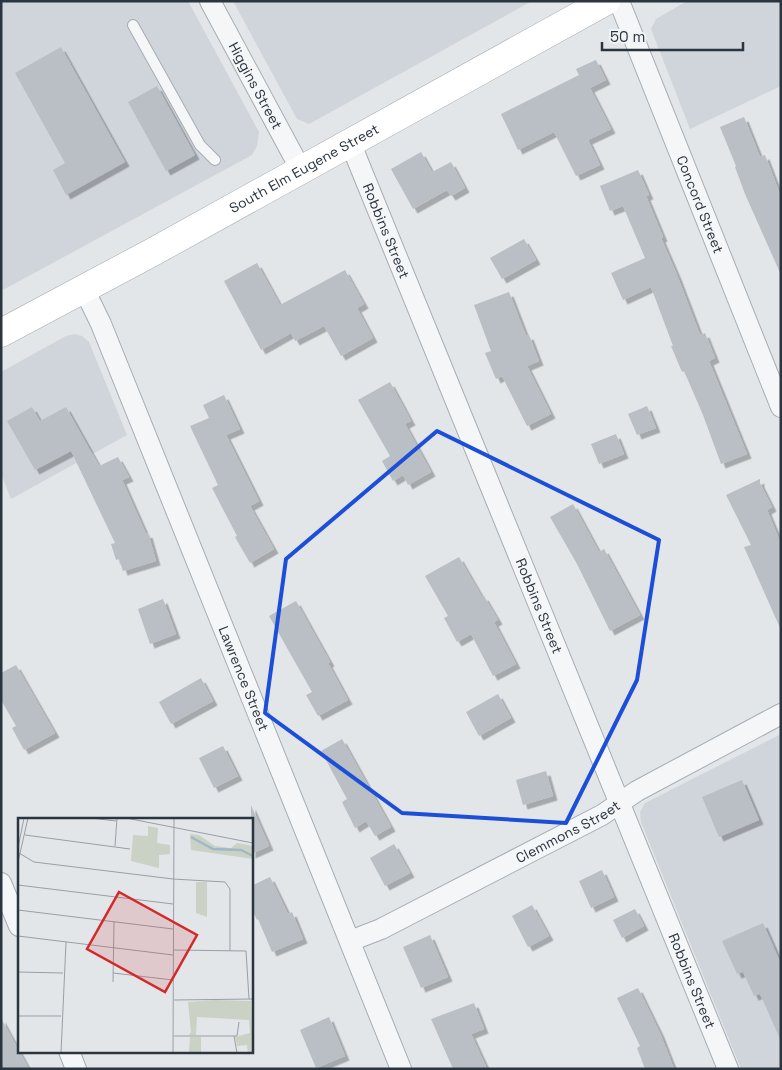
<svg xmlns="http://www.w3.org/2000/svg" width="782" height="1070" viewBox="0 0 782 1070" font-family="'Space Grotesk',sans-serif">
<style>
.built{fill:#d0d5db}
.building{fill:#b9bfc5;filter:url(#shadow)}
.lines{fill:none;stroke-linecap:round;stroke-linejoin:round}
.service-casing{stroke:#a7adb3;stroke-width:12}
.minor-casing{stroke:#a7adb3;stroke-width:22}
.secondary-casing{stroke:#a7adb3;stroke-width:29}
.service{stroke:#f4f6f8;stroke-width:10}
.minor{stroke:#f4f6f8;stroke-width:20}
.secondary{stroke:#fff;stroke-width:28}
.marked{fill:none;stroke:#1d4ed8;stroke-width:4;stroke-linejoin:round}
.labels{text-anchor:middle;stroke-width:4;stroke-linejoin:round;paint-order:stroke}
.street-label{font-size:14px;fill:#2b353f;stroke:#f1f4f7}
.inset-river{fill:none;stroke:#a0b7c6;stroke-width:2.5}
.inset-road{fill:none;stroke:#999fa5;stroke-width:1}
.view{fill:#d62828;fill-opacity:0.15;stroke:#d62828;stroke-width:2.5}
.inset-edge{fill:none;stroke:#2b353f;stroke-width:2.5}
</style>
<defs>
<filter id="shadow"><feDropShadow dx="4.5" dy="4.5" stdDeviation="0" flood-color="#0004"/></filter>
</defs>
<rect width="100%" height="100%" fill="#e2e6e9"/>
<!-- built -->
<g class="built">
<polygon points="1,1 188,1 259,132 257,146 252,155 1,291"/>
<polygon points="233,1 532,1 309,124 297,119"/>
<polygon points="687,1 781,1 781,86 690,129 651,29 656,19"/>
<polygon points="75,334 82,336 89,342 127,435 11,499 1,474 1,372 66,336"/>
<polygon points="781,734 781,1069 741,1069 641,822 640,812 645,803"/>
</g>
<!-- building -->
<g class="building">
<polygon points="61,47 125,162 66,195 53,170 65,163 15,73"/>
<polygon points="596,60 606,80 590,88 611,129 588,140 600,165 576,176 554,132 518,150 501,114 579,75 576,69"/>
<polygon points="157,86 195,155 166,171 128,102"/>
<polygon points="744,117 760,157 765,155 781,197 781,275 745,194 735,167 736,166 720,127"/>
<polygon points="421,152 432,172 451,162 465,188 451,196 447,190 413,209 391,169"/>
<polygon points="638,170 649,195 646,196 663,237 661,238 677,275 700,335 705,333 715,358 709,361 747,454 721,464 703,415 684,371 682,372 671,346 673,346 651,287 623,300 611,273 645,258 623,206 610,211 600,186"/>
<polygon points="524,239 536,260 502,279 490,258"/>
<polygon points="257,263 280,305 345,270 364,304 357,308 373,338 341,356 324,326 295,341 291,333 261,350 224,281"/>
<polygon points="509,292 526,336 529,335 539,361 527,366 551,414 527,426 502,376 496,379 485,353 491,351 474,305"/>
<polygon points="390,382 411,421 405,424 431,472 408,485 403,475 393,481 382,461 390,456 358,400"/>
<polygon points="224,395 240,429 226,435 259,501 250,506 274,549 250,563 235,537 237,536 212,488 218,485 190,426 209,418 203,405"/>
<polygon points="647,406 656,428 637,435 628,414"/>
<polygon points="32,407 40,421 66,407 99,466 118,457 129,477 122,480 146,534 148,533 156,561 123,571 119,559 116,560 111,544 115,543 71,451 35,470 7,421"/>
<polygon points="616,434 624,454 599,464 591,444"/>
<polygon points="760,479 760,483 772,507 767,510 781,544 781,630 744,547 751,545 726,495"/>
<polygon points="573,504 599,552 604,549 640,615 610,631 577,564 550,517"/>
<polygon points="459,557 482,597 484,596 498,620 494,622 516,664 493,676 471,634 457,642 444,618 448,616 425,576"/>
<polygon points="163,599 176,634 150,644 138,609"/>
<polygon points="296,601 330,662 328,663 348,700 318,716 306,695 312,692 269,616"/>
<polygon points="16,665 55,733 24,750 12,728 16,726 1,700 1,673"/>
<polygon points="201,678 213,701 171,724 159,702"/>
<polygon points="498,694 511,718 479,736 466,712"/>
<polygon points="342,739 391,827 375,836 366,821 355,828 342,802 347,799 321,751"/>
<polygon points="223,746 238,776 214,788 199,758"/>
<polygon points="546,771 553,796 523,805 516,780"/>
<polygon points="742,780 759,820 719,837 702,797"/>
<polygon points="251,805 269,846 251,854"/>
<polygon points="394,844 410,873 385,886 370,858"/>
<polygon points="602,870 614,897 591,908 579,881"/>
<polygon points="270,877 288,914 292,912 303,939 272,952 258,919 257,920 251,907 251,886"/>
<polygon points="532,905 549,936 528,947 512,916"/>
<polygon points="635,909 644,926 622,938 613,920"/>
<polygon points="763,923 781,964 781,1041 760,994 754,996 743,972 737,974 722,941"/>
<polygon points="430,935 448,977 421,988 403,947"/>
<polygon points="638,988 660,1033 674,1069 645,1069 637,1048 640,1046 617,998"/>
<polygon points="474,1003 484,1029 471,1034 487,1069 453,1069 431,1019"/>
<polygon points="329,1017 345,1056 316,1068 300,1030"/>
<polygon points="1,1018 19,1051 29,1069 1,1069"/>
</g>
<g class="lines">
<defs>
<polyline id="service" points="133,25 200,145 215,160"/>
<g id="minor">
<path id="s1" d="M210 1 301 170"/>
<path id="s2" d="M619 1 781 407"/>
<path id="s3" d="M350 142 728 1069"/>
<path id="s4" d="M84 289 101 324 401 1069"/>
<polyline points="1,883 19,926"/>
<path id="s5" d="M350 941 381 929 602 815 637 791 781 714"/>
<polyline points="69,1051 76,1069"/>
</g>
<g id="secondary">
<path id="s6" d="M1 333 151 253 606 1"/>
</g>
</defs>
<!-- service casing -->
<use href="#service" class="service-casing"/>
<!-- minor casing -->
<use href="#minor" class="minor-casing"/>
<!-- secondary casing -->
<use href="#secondary" class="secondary-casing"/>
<!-- service -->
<use href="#service" class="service"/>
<!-- minor -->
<use href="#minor" class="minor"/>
<!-- secondary -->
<use href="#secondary" class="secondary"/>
</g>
<!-- marked area -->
<path class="marked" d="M437 431 659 540 637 680 566 823 402 813 265 713 286 559Z"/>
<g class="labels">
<!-- street labels -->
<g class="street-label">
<text dy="5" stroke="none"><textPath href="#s1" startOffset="96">Higgins Street</textPath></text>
<text dy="5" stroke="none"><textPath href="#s6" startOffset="345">South Elm Eugene Street</textPath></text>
<text dy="5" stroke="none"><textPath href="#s2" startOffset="219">Concord Street</textPath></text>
<text dy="5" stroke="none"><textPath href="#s3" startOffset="96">Robbins Street</textPath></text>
<text dy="5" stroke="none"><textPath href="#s3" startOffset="501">Robbins Street</textPath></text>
<text dy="5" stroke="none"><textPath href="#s4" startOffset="421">Lawrence Street</textPath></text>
<text dy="5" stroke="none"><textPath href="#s5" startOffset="244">Clemmons Street</textPath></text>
<text dy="5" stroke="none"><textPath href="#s3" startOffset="906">Robbins Street</textPath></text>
</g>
</g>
<!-- overview -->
<g transform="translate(18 818)">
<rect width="235" height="235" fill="#e2e6e9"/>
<path d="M130 8 140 10 139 25 152 27V36L141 37V50L113 43 115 17 130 18ZM172 16 181 17 197 28 213 30 219 25 235 28V41L173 32ZM178 64H189V99L178 95ZM197 182 233 183 235 235H230L229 227 219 228 217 219 232 215 231 202 179 199 178 217H171L173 214 170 184ZM172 219H183V234L198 235H171Z" fill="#c9d2c4"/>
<path class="inset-river" d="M173 19 195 31 223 32 235 38"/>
<path class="inset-road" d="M73 0 98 3M108 0 235 25M7 17 112 31M97 28 99 0M0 30 6 0M1 35 16 44 155 61 207 64 212 71V133M0 44 10 0M0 67 155 86M0 92 155 111M0 118 155 137M155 132 228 133 231 181M0 154 45 155M95 155 155 162M95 164 96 104M156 182 235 181M0 198H43M156 218H219L221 204M216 218 219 235M43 235 48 124M155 235 156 0"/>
<path class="view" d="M101 74 179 117 147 174 69 131Z"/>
<rect width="235" height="235" class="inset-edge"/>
</g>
<!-- border -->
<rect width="782" height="1070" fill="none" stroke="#2b353f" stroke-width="5"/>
<!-- scale -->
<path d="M602 42v8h141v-8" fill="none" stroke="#2b353f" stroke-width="2.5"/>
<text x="610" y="42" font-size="15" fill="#2b353f" stroke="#f1f4f7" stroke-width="4" paint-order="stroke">50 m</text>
</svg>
